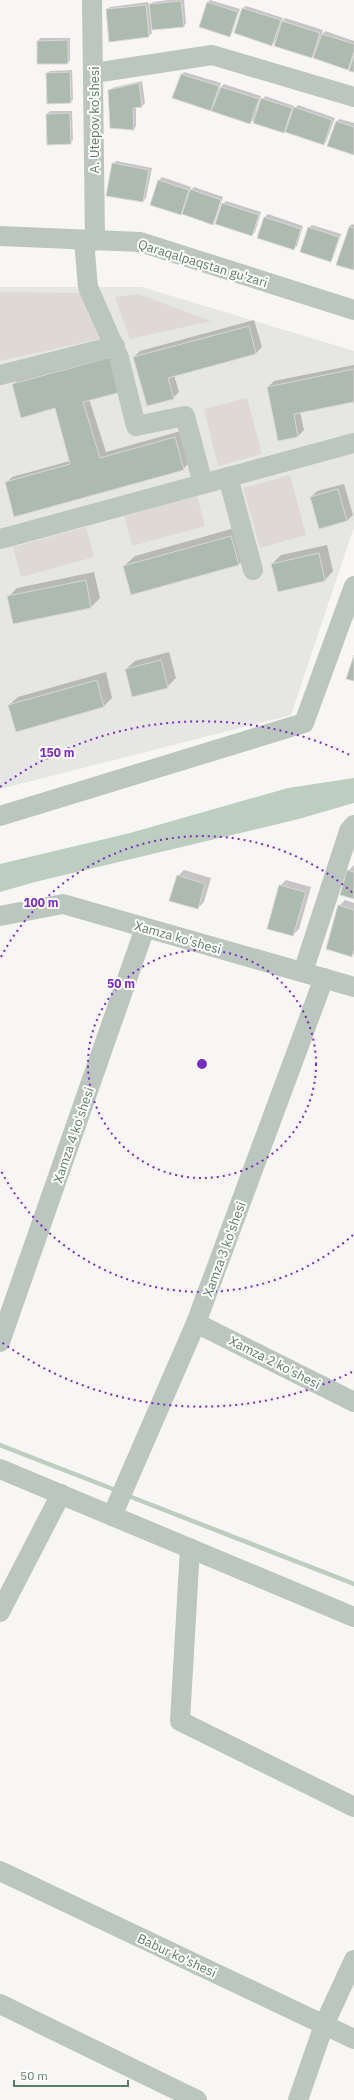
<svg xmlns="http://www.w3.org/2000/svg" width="354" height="2100" viewBox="0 0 354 2100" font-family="'IBM Plex Sans',sans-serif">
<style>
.built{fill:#e6e6e4}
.green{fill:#ded9d4}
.water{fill:#bdcec0}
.shadow{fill:#0003}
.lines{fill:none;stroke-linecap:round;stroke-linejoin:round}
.stream{stroke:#bdcec0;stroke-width:4.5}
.building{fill:#acbab0;stroke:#dad7d7}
.minor{stroke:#bbc6bf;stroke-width:20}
.ring{fill:none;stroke:#7b2cbf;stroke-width:2;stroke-dasharray:2 4}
.labels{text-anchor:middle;stroke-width:4;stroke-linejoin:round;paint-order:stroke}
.street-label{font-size:13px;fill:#5d7c67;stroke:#fff}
.centre{fill:#7b2cbf;stroke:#fff;stroke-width:2}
.ring-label{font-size:12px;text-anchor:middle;font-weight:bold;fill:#7b2cbf;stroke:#fff;stroke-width:4;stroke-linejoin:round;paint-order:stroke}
</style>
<rect width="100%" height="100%" fill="#f8f5f5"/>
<!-- built -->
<polygon class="built" points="0,287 142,287 354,351 354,527 291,715 0,789"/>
<!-- green -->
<g class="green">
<polygon points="0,292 81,293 99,339 0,361"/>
<polygon points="138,294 211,321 130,339 115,297"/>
<polygon points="247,398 262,454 218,466 204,409"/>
<polygon points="290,475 306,535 260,548 243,488"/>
<polygon points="197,496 205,526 132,546 124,516"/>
<polygon points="86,527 94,557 21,577 13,547"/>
</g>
<!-- water -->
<polygon class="water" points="354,778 354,803 295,820 35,882 0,892 0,864 130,833 288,788"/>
<!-- shadow -->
<g class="shadow">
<polygon points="169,0 184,0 186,23 184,26 151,29 152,33 149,36 110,41 107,10 110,7 148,2 149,6 153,2"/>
<polygon points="210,0 240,9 232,33 229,36 208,2"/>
<polygon points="246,6 283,18 281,23 285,18 323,30 321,36 325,31 354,41 354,71 352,65 348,69 316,53 312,57 276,40 272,45 243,8"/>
<polygon points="40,38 70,38 70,60 68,63 38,41"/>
<polygon points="72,70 73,100 70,102 47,73 50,71"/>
<polygon points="184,72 221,83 219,89 224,84 261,96 256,111 258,111 265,96 294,106 293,110 298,105 335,118 326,142 323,144 288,128 283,132 256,118 250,123 173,98 181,75"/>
<polygon points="142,81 145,103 142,106 136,106 136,126 134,129 109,91 112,88"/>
<polygon points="50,111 72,111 73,140 70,143 47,114"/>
<polygon points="340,119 354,123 354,154 337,121"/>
<polygon points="116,161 152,168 146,198 143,201 113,164"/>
<polygon points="162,177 191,187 190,191 194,187 223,197 215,221 212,223 184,210 180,214 159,180"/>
<polygon points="226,201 261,212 255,232 252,235 223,204"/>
<polygon points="268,214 303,226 297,246 294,248 258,237 265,217"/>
<polygon points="352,224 354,225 354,269 338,264 349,227"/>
<polygon points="312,225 341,234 333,258 331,261 309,228"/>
<polygon points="254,320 262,347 256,353 174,375 179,392 173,398 134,357 140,351"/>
<polygon points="117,352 89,399 106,452 181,431 189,463 183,469 6,483 12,477 70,461 55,407 13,385 19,379"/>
<polygon points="354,365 354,401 300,412 304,430 298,436 268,387 274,381"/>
<polygon points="344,484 353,515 347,521 311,497 317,491"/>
<polygon points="242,526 249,554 238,565 124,566 135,556"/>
<polygon points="327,545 333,571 325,580 272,564 281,555"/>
<polygon points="94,572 100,598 91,607 14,623 8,597 17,588"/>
<polygon points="169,652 176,678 167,687 126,669 135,661"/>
<polygon points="106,672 112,698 104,706 9,705 18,697"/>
<polygon points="354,865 354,898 348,871"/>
<polygon points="184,870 211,878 204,902 198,908 178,876"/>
<polygon points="286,880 311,887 299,929 293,935 280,886"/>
<polygon points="345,900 354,903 354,953 352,956 339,906"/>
</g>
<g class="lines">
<!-- stream -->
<g class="stream">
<polyline points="0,1445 118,1491"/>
<polyline points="126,1495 354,1584"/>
</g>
</g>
<!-- building -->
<g class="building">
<polygon points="181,1 184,27 152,30 149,4"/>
<polygon points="207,2 238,12 230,37 199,27"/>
<polygon points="146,5 149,37 109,42 106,9"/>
<polygon points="242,8 281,20 272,46 234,33"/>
<polygon points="282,21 320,33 312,58 274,46"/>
<polygon points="322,34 354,44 354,52 348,70 313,58"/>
<polygon points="68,40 68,64 37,64 37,41"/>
<polygon points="354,54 354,72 349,71"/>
<polygon points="70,72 71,103 47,104 46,73"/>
<polygon points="181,74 219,86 211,111 172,98"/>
<polygon points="139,83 142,107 133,108 134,130 110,128 108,90"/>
<polygon points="221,87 259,99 250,124 211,111"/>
<polygon points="261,98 292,108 284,133 253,123"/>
<polygon points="294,107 332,120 324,145 285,132"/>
<polygon points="70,113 71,144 47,145 46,114"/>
<polygon points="336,121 354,127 354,155 327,146"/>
<polygon points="112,163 149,170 143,202 106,196"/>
<polygon points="158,180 189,190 181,215 150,205"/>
<polygon points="190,189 221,200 213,225 182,214"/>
<polygon points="222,203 259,215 252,236 215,224"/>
<polygon points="264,217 301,229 294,250 257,238"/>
<polygon points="308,227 339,237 331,262 300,252"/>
<polygon points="349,227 354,228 354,270 336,265"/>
<polygon points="249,326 256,354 168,378 174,399 147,406 133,357"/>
<polygon points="111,357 121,392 83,402 100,458 175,437 184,470 14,517 5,482 70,464 55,408 21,418 12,384"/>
<polygon points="354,369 354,402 294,414 298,437 278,441 267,387"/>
<polygon points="338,489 347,521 319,529 310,497"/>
<polygon points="231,536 239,565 131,595 123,566"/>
<polygon points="319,553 325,581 278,592 271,564"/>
<polygon points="86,580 91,608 13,624 7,596"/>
<polygon points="354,655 354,681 346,679"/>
<polygon points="161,660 168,688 132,697 125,669"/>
<polygon points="97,680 104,707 16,732 8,705"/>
<polygon points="347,870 354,872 354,899 340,895"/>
<polygon points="177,875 205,884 198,909 169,901"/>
<polygon points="279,885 306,892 293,936 267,929"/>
<polygon points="338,905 354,910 354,950 352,957 326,949"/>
</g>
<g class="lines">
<!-- minor -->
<g class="minor">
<polyline points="92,0 95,241"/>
<polyline points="94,73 212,55 354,97"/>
<polyline points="0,236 140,242 354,310"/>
<polyline points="84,241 88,287 119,358 136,426 185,416 203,484"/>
<polyline points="0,375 115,346"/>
<polyline points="228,477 253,570"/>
<polyline points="0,539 354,443"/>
<polyline points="0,816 304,723 354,586"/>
<polyline points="0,916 63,904 354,987"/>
<polyline points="303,972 349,831 354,825"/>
<polyline points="196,1323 354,1402"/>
<polyline points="0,1342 145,928"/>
<polyline points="0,1469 354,1617"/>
<polyline points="112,1516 196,1323 324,978"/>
<polyline points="190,1548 180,1721 354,1807"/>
<polyline points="0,1612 61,1494"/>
<polyline points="0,1871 354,2039"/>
<polyline points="0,2004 197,2100"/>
<polyline points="298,2100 324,2025 354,1960"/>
</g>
</g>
<!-- distance rings -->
<g class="ring">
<circle cx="202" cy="1064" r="114"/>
<path d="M353 1235A228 228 0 0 1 1 1171M1 957A228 228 0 0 1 353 893"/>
<path d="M352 1372A343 343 0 0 1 0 1341M0 787A343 343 0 0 1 352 756"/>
</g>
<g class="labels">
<!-- street labels -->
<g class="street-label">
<text transform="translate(94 120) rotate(-90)" y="5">A. Utepov ko'shesi</text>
<text transform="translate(203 263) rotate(17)" y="5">Qaraqalpaqstan gu'zari</text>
<text transform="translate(178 937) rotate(16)" y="5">Xamza ko'shesi</text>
<text transform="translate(73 1135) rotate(-71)" y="5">Xamza 4 ko'shesi</text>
<text transform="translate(224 1249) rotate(-70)" y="5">Xamza 3 ko'shesi</text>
<text transform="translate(275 1362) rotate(27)" y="5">Xamza 2 ko'shesi</text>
<text transform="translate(177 1955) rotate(25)" y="5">Babur ko'shesi</text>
</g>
</g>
<circle cx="202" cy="1064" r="6" class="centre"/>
<g class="ring-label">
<text x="57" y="757">150 m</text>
<text x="41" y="907">100 m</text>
<text x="121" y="988">50 m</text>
</g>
<!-- scale -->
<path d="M14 2080v6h114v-6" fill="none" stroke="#5d7c67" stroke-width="2"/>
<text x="20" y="2080" font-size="12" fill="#5d7c67" stroke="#ffffff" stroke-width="3" paint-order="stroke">50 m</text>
</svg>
